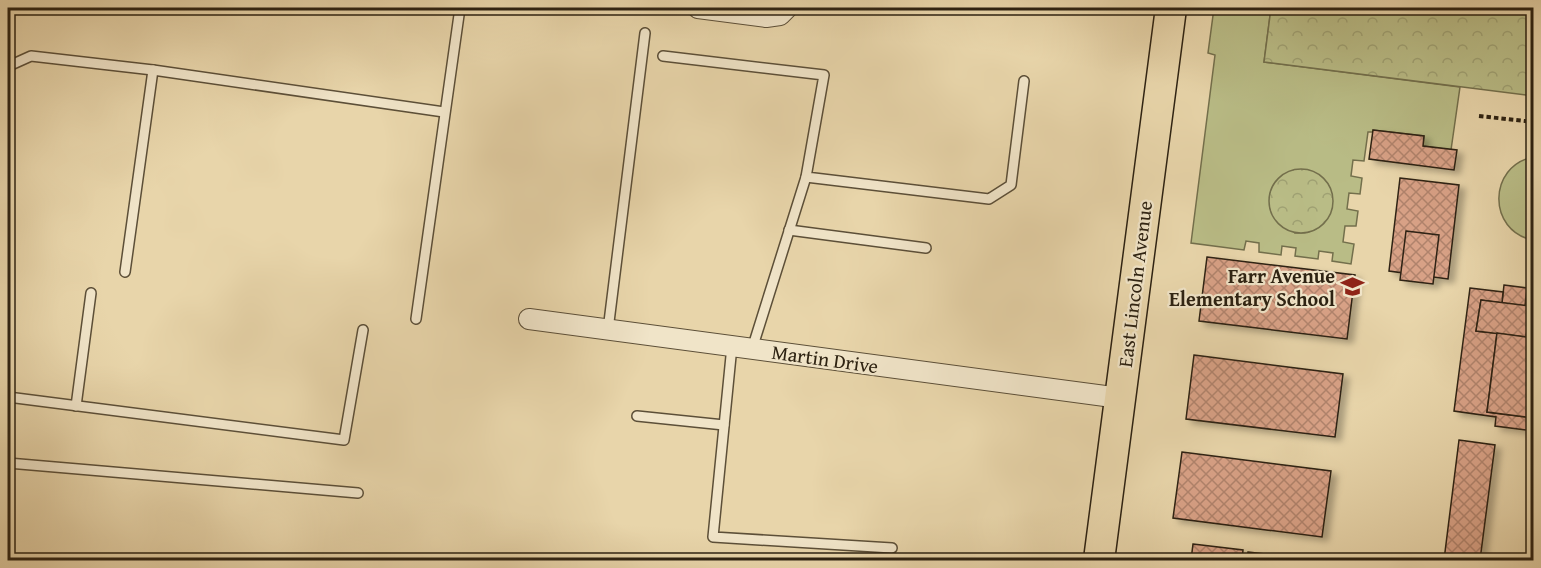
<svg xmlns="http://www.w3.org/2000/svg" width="1541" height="568" viewBox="0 0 1541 568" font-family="'Gentium Book Plus',serif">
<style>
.grass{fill:#b9bc86;stroke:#736f4c;stroke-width:1.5;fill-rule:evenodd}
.forest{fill:url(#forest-crowns);stroke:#736f4c;stroke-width:1.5}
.building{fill:url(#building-cross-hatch);stroke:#2d2212;stroke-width:1.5;filter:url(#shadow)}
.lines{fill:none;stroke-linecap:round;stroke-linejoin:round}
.service-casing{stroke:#5c4f38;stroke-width:12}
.minor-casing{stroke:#5c4f38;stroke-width:22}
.primary-casing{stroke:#2d2212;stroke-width:33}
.path{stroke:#2d2212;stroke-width:4;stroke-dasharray:4.5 3;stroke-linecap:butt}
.service{stroke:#f0e4c8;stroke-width:9}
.minor{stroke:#f0e4c8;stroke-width:20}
.primary{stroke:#e8d5aa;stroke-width:30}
.labels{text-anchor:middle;stroke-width:4.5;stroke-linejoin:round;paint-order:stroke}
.poi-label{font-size:20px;font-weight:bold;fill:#2d2212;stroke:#f0e4c8;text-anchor:end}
.street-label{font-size:20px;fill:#2d2212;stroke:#f0e4c8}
</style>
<defs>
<pattern id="forest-crowns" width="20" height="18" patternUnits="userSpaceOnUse" patternTransform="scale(1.5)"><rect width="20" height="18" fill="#b9bc86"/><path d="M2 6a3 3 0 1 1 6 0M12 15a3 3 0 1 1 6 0" fill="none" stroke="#9fa173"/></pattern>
<pattern id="building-cross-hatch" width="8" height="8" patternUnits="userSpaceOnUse" patternTransform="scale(1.5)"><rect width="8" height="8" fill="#d8a186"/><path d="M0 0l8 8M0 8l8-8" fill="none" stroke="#b0836c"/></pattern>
<filter id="shadow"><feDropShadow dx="6" dy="4" stdDeviation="3" flood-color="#0004"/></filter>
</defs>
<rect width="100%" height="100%" fill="#e8d5aa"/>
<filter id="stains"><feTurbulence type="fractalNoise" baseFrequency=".00333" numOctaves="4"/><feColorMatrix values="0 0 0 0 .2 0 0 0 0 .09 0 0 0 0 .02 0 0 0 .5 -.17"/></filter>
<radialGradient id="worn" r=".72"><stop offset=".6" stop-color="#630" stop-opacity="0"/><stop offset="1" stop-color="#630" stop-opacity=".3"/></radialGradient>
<!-- grass -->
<g class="grass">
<path d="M1214 8H1271L1264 62 1460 87 1451 150 1423 146 1424 136 1373 130V132H1368L1364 161 1353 160 1351 176 1362 178 1360 194 1349 193 1347 209 1358 211 1356 226H1345L1343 242 1354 244 1351 264 1332 261 1333 253 1319 251 1318 259 1295 256 1296 248 1282 246 1281 255 1259 252V243L1246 241 1244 250 1191 243 1215 55 1208 53ZM1303 170C1344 177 1339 236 1295 233Z"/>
<path d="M1533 157V240C1487 231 1488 166 1533 157Z"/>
</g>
<!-- forest -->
<g class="forest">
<polygon points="1271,8 1533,8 1533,96 1264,62"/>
<circle cx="1301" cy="201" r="32"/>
</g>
<!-- building -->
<g class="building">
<polygon points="1373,130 1424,136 1423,146 1457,150 1454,170 1369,159"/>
<polygon points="1400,178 1459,185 1448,279 1389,271"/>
<polygon points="1406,231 1439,235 1433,284 1400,280"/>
<polygon points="1207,257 1355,275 1347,339 1199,321"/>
<polygon points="1504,285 1527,288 1525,306 1502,303"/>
<polygon points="1470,288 1503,292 1502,303 1481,300 1476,331 1497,333 1487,412 1534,418 1534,431 1495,426 1496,417 1454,411"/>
<polygon points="1481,300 1530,306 1526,337 1476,331"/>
<polygon points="1497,333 1534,338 1534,418 1487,412"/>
<polygon points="1194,355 1343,374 1335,437 1186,419"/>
<polygon points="1459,440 1495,445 1480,560 1444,560"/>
<polygon points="1182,452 1331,471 1322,537 1173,518"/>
<polygon points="1193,544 1243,550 1242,560 1191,560"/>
<polygon points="1248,552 1298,558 1298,560 1247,560"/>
</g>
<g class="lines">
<defs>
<g id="service">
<polyline points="663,56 824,75 806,177 989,199 1011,185 1024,81"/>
<polyline points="8,65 11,65 31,56 153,70 444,112"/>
<polyline points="789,230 926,248"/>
<polyline points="125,272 153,70"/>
<polyline points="416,319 460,8"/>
<polyline points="608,330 645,33"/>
<polyline points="732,346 713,537 892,548"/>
<polyline points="752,349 806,177"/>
<polyline points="8,397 344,440 363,330"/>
<polyline points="76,406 91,293"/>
<polyline points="637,416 724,425"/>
<polyline points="8,463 358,493"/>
</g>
<g id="minor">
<polyline points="698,8 766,17 780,15 787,8"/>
<polyline points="529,319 1120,398"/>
</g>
<polyline id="primary" points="1099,560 1171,8"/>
</defs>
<!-- service casing -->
<use href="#service" class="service-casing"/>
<!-- minor casing -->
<use href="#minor" class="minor-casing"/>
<!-- primary casing -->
<use href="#primary" class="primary-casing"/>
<!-- path -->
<polyline class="path" points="1479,116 1534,122"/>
<!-- service -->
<use href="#service" class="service"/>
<!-- minor -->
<use href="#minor" class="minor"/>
<!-- primary -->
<use href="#primary" class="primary"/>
</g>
<!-- icons -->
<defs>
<symbol id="school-bare" viewBox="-9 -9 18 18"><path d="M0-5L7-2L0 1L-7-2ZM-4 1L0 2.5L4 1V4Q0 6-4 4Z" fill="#8f2418" stroke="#f0e4c8" stroke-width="2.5" paint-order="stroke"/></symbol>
</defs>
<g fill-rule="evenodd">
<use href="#school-bare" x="1336" y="270" width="33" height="33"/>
</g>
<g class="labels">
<!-- poi labels -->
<g class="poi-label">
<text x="1335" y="283">Farr Avenue<tspan x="1335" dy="23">Elementary School</tspan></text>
</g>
<!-- street labels -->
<g class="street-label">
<text transform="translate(1135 284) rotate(-83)" y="7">East Lincoln Avenue</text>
<text transform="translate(825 359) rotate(8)" y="7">Martin Drive</text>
</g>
</g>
<!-- margin -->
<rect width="1541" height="568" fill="none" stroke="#e8d5aa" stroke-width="30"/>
<rect x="9" y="9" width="1523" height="550" fill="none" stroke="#2d2212" stroke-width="3"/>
<rect x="15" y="15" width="1511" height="538" fill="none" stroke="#2d2212" stroke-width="1.5"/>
<rect width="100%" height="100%" filter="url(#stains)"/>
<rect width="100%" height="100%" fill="url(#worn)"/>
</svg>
